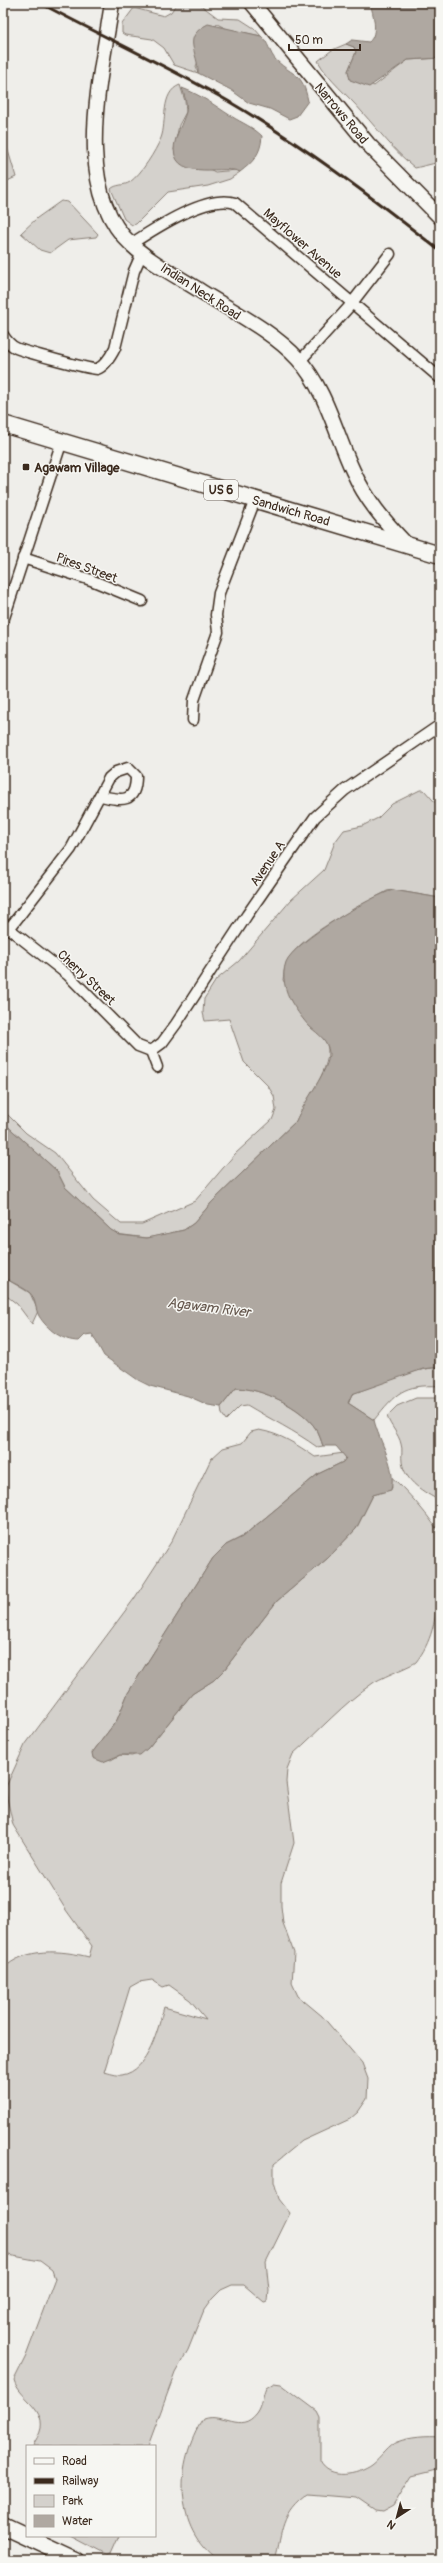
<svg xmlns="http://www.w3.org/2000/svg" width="443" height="2563" viewBox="0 0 443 2563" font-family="Pangolin,sans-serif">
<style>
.green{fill:#d4d1cc;stroke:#887e75;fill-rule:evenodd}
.water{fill:#afa8a1;stroke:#81766d}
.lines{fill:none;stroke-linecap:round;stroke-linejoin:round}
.street-casing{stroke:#3b2a1e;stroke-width:13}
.secondary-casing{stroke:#3b2a1e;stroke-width:17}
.primary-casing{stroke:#3b2a1e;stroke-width:19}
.street{stroke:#f6f6f2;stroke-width:10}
.secondary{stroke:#f6f6f2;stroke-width:14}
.primary{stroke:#f6f6f2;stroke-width:16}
.rail{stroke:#3b2a1e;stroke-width:3}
.poi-dot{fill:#3b2a1e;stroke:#f6f6f2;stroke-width:1.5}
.labels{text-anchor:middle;stroke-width:3;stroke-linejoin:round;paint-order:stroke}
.shield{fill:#f6f6f2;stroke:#73675e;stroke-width:1}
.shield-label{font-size:12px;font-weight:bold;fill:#3b2a1e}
.street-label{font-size:13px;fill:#3b2a1e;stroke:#f6f6f2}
.poi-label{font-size:13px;font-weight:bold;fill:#3b2a1e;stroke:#f6f6f2;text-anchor:start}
.water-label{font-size:14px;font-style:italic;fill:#64564c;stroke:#f6f6f2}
</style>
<rect width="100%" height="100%" fill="#efeeea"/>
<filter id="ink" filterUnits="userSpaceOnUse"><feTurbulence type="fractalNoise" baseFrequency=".025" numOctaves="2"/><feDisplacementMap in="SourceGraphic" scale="8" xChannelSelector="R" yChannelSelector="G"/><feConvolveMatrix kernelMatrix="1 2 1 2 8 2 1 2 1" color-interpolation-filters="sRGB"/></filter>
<g filter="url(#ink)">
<!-- green -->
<g class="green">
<polygon points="177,3 198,3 218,18 240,19 254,28 261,36 227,29 217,24 196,66 198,73 174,65 164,48 152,39 125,35 122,33 122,24 134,8 164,16 171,12"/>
<path d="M346 44 354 47 356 52 348 71 374 86 408 60 440 58V162L415 168C392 149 381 133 362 112 347 94 329 81 318 61L332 50Z"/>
<path d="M180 85 185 101 186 112 179 125 174 150 215 172 237 170 240 172 230 179 208 186 168 192 136 224 132 225 124 219 111 189C116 184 124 186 130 182 142 173 155 152 161 138 167 123 160 92 180 85Z"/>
<polygon points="3,143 6,144 16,177 3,183"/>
<polygon points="61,201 68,202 98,234 96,237 68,240 50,253 40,250 21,233 37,218"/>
<path d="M420 790H424L440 808V898L393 890 387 891C361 906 299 935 287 962 284 967 284 974 283 980L311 1028C352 1047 307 1095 296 1121L212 1202 194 1223 184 1230 147 1238 116 1234 111 1230 65 1187 57 1171 3 1122V1110L26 1133 55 1153 93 1200 121 1224H142L195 1201 235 1154 272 1120 276 1110 274 1096 268 1086 244 1062 229 1019 205 1021 203 1013 204 999 216 980 239 961 291 900 324 870 335 842 344 830 362 826 378 818 392 804Z"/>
<polygon points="3,1277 30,1293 38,1311 32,1324 17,1304 3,1293"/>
<path d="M440 1367V1386C403 1384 396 1393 374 1420L348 1403 352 1394C380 1382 410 1370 440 1367Z"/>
<path d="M236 1388C261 1388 302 1407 316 1429 319 1434 321 1440 323 1446L317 1447C295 1431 270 1419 247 1405L240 1406 226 1420 222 1414 221 1407Z"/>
<path d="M416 1398H440V1501C424 1492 405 1482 402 1462 401 1456 403 1449 401 1444 399 1434 390 1426 387 1416L397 1406Z"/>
<path d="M259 1430C281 1434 296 1444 315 1457L344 1453 346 1458 343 1462 318 1474 242 1537 226 1545 213 1558 128 1693 117 1720 92 1753 111 1760 120 1755 132 1756 148 1748 192 1694 214 1680 224 1670 277 1601 328 1558 356 1529 373 1495 392 1488 390 1476C402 1485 436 1523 440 1536 443 1548 438 1561 436 1572 435 1579 437 1587 437 1594 437 1618 431 1643 416 1662 413 1665 380 1678 373 1683 344 1703 319 1731 293 1754L287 1769 286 1782 294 1843 281 1883V1906L283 1923 294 1953 292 1983 298 1996 322 2016 362 2063 368 2079 367 2099 358 2112 350 2119 302 2141 274 2164V2182L279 2199 290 2213 266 2262 269 2290 268 2301 264 2302 244 2285H232L221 2290 212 2299 204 2310 188 2350 175 2373 148 2446H33C35 2440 40 2435 41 2428 44 2406 19 2398 14 2380L26 2356 55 2279 52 2270 40 2261 3 2254V1969C25 1947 61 1950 89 1957L92 1946 66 1910 13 1825 5 1789 25 1745 134 1599 171 1542 211 1459 223 1448 242 1443 251 1432ZM152 1980 163 1987 169 1985 190 2000 206 2019 164 2007C158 2028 149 2071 122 2075 117 2076 109 2073 104 2072L130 1987 139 1982Z"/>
<path d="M274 2383 281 2384 317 2411 320 2417V2461C329 2480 358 2474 372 2464 380 2458 388 2445 397 2442 410 2437 427 2436 440 2437V2469L412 2476 393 2506 382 2512 375 2511 356 2498 308 2494C280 2513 283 2531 275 2560H219C173 2526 175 2463 203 2419 222 2412 242 2434 257 2414 263 2406 262 2397 266 2388Z"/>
<polygon points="71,2536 119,2536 111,2554 107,2555"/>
</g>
<!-- water -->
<g class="water">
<path d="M370 3H440V58L408 60 369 87 350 80 348 71 356 52 354 47 346 44 352 40 369 42C379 33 373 14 370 3Z"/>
<path d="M208 24 261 36C269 42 269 53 276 60 295 78 302 71 308 101L297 116 289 119 270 109 249 103 231 90 198 73C199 52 180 38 208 24Z"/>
<path d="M182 88C201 95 214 105 231 116 242 123 253 127 262 136 261 154 253 162 240 172 228 164 176 182 174 150 174 137 183 123 186 112 188 105 184 95 182 88Z"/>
<path d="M393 890 440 898V1367L423 1369 352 1394 348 1403 374 1420C379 1442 397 1466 391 1490L373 1495 356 1529 328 1558 277 1601 224 1670 214 1680 192 1694 148 1748 140 1755H120L103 1762 93 1758 92 1753 117 1720 128 1693 213 1558 226 1545 242 1537 318 1474 343 1462 346 1458 336 1446H323C321 1440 319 1434 316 1429 302 1407 261 1388 236 1388L221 1407 208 1405 188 1396 150 1386 138 1380 104 1356 92 1334 85 1335 79 1341C62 1341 47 1329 39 1316 35 1309 36 1299 30 1293 23 1287 11 1282 3 1277V1122L57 1171 65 1187 111 1230 120 1235 147 1238 184 1230 194 1223 212 1202 296 1121C303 1103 330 1069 329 1053 328 1040 319 1035 310 1027 304 1021 297 1011 292 1003 285 991 281 976 286 962 294 942 372 895 393 890Z"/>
</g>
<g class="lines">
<defs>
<g id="street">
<path d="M131 244C154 229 207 194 235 203L440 378"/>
<path d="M3 335C6 340 10 345 16 348 22 351 92 370 97 369 105 366 111 356 115 348L134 271 142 253"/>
<polyline points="300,361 348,308 390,254"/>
<polyline points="23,558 91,580 142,601"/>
<polyline points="3,621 62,441"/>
<polyline points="193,720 194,700 218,632 216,615 219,593 255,500"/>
<polyline points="3,924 68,975 138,1046 151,1051"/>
<path d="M9 929 71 849 109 778 116 772 128 768 136 776C136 803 123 801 101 796"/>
<polyline points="151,1051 162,1043 176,1024 247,915 315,817 345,790 440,725"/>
<polyline points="151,1051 157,1067"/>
</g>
<g id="secondary">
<path d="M112 3C102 74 70 189 132 245 152 264 179 277 202 292 234 312 272 331 298 359 326 389 336 435 353 471 366 500 385 522 406 544"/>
<polyline points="252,3 368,144 440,217"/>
</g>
<g id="primary">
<polyline points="3,424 440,555"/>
<polyline points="3,2526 76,2560"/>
</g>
</defs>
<!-- street casing -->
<use href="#street" class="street-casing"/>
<!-- secondary casing -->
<use href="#secondary" class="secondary-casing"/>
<!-- primary casing -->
<use href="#primary" class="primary-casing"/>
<!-- street -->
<use href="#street" class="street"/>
<!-- secondary -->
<use href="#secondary" class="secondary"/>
<!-- primary -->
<use href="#primary" class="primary"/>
<!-- rail -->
<path class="rail" d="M40 3C102 36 167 66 228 101 303 145 372 197 440 251"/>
</g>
</g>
<!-- markers -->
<rect class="poi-dot" x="22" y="463" width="8" height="8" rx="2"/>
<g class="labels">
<!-- shield labels -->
<rect class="shield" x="204" y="480" width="34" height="20" rx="3"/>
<g class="shield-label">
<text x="221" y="494">US 6</text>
</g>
<!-- street labels -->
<g class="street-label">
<text transform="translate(342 113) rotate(50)" y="5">Narrows Road</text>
<text transform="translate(303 243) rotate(41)" y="5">Mayflower Avenue</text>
<text transform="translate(201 291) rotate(33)" y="5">Indian Neck Road</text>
<text transform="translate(291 510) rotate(16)" y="5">Sandwich Road</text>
<text transform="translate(87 567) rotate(20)" y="5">Pires Street</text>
<text transform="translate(267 863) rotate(-56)" y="5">Avenue A</text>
<text transform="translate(87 977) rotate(43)" y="5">Cherry Street</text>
</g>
<!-- poi labels -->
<g class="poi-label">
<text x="34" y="472">Agawam Village</text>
</g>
<!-- water labels -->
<g class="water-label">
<text transform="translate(209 1307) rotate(7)" y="5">Agawam River</text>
</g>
</g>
<!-- margin -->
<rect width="443" height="2563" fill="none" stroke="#f6f6f2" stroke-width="16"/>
<rect x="8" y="8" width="427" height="2547" fill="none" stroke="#3b2a1e" stroke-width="1.5" filter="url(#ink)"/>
<!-- legend -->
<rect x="26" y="2445" width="130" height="92" fill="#f6f6f2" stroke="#aba49d"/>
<rect x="34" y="2458" width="20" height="6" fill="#f6f6f2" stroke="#aba49d"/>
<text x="62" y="2465" font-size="12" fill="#3b2a1e">Road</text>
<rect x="34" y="2478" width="20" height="6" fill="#3b2a1e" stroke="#aba49d"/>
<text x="62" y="2485" font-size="12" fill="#3b2a1e">Railway</text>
<rect x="34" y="2495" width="20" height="12" fill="#d4d1cc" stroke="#aba49d"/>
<text x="62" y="2505" font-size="12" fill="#3b2a1e">Park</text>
<rect x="34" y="2515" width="20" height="12" fill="#afa8a1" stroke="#aba49d"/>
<text x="62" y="2525" font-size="12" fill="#3b2a1e">Water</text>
<!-- north arrow -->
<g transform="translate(397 2517) rotate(216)" stroke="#f6f6f2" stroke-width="3" paint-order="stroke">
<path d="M0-3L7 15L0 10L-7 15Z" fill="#3b2a1e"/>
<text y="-6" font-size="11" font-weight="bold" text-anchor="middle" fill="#3b2a1e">N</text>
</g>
<!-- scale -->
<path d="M289 44v6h71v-6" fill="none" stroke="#3b2a1e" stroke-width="2"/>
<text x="295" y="44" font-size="12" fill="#3b2a1e" stroke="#f6f6f2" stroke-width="3" paint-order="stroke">50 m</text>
</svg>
